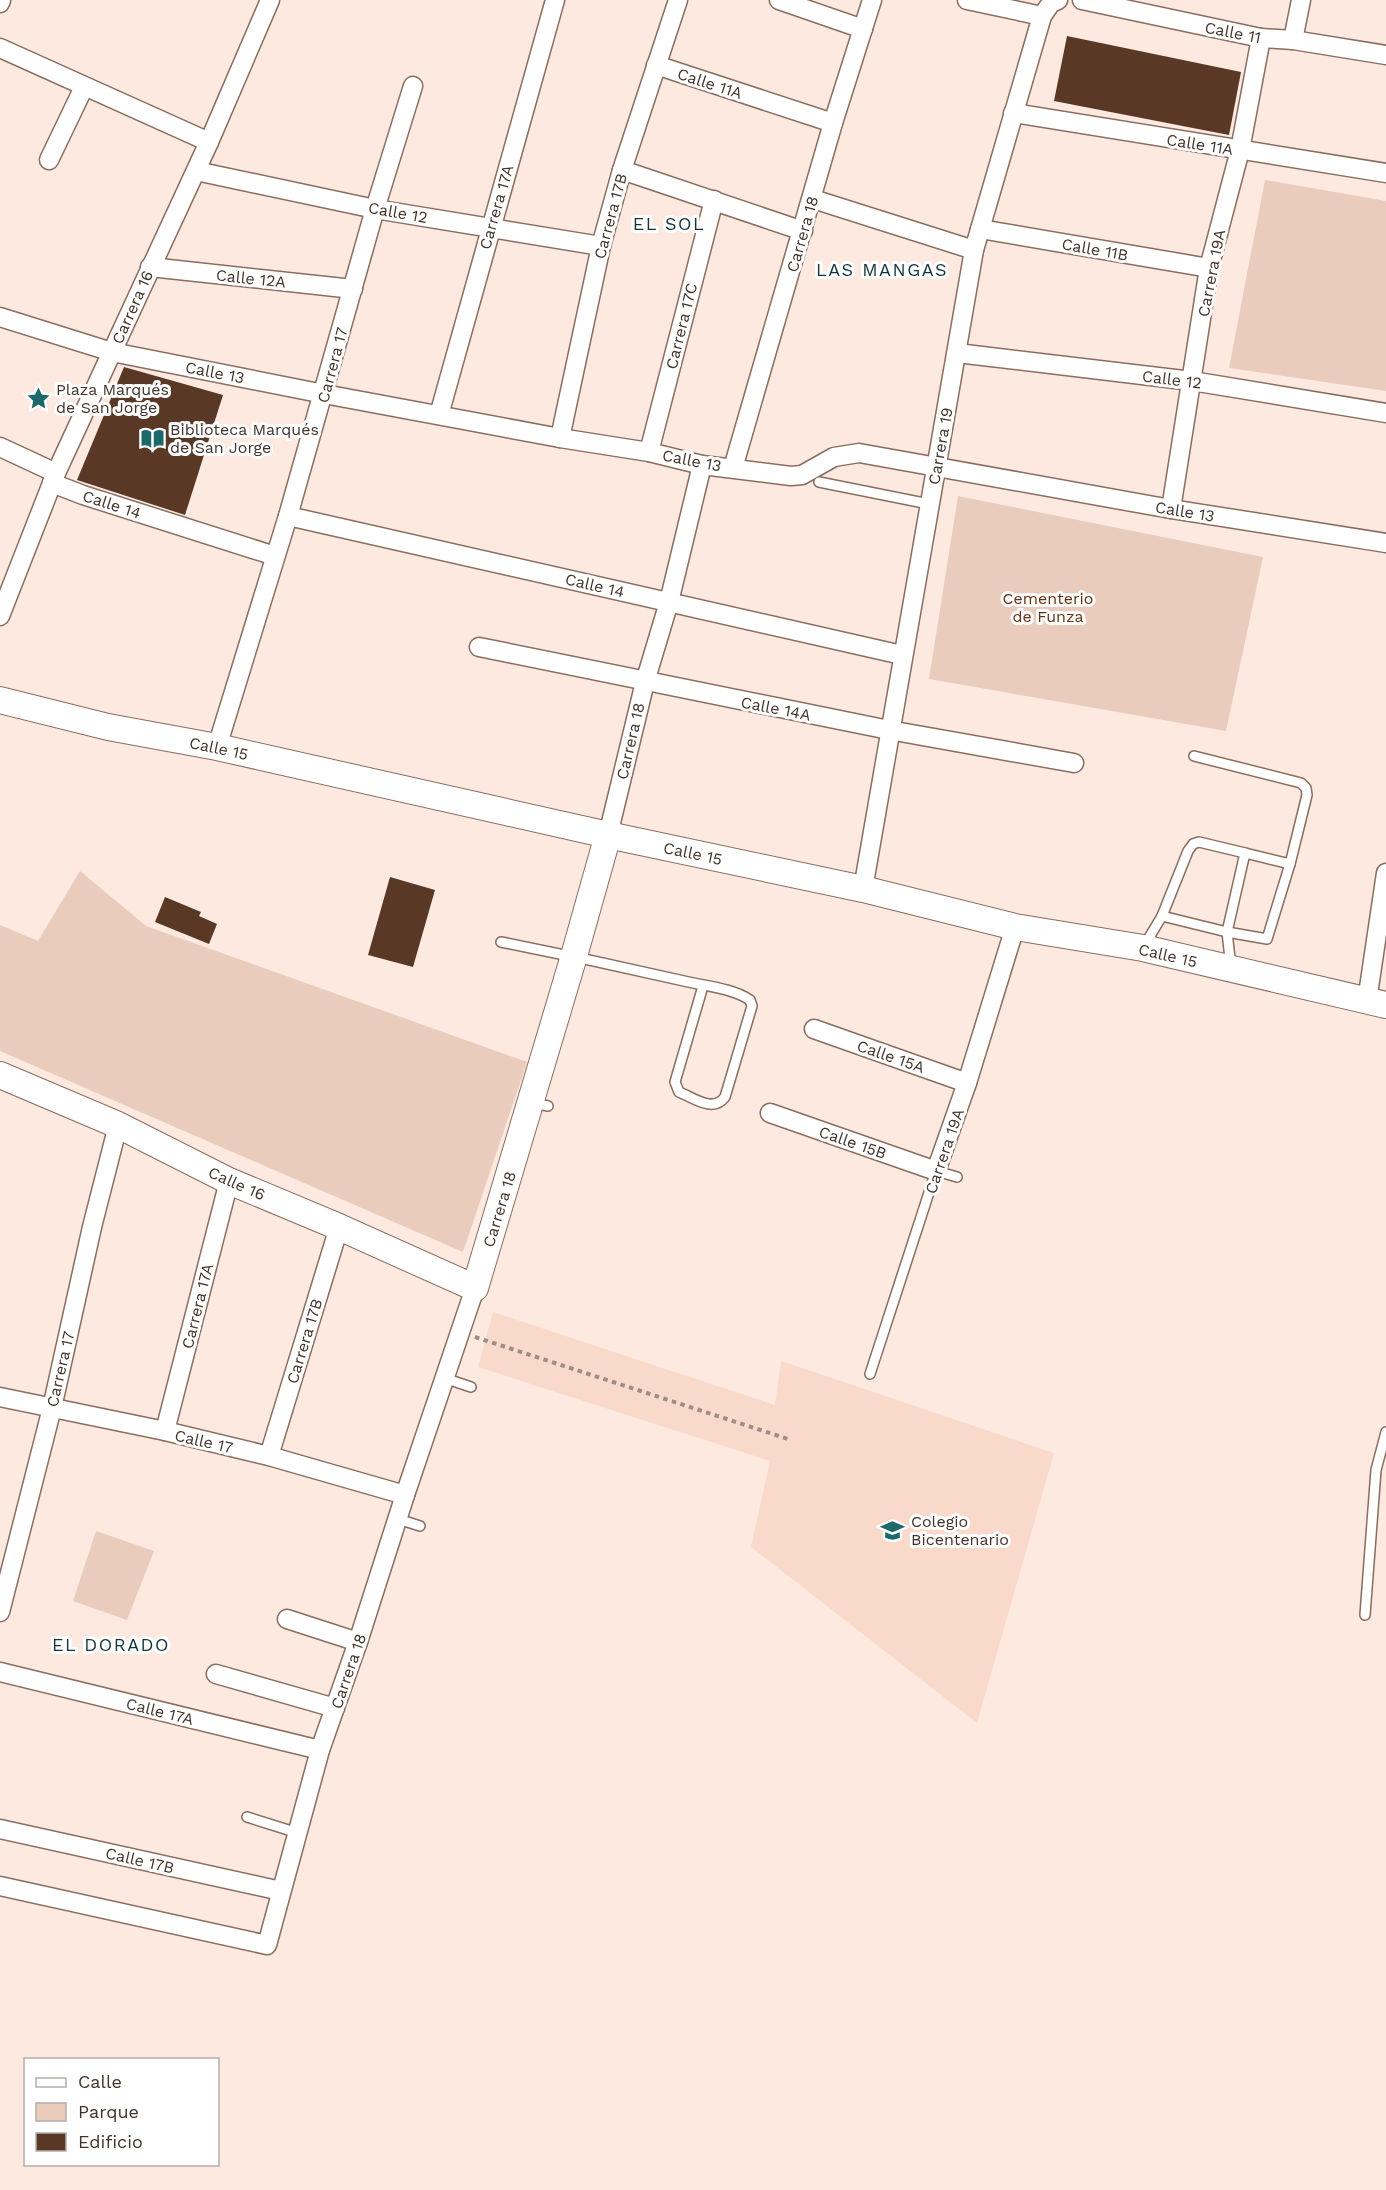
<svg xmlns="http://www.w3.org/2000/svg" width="1386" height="2190" viewBox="0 0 1386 2190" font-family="'Work Sans',sans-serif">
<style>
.built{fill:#f9daca}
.green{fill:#eaccbd}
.building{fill:#593826}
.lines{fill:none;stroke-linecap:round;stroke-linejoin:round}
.lane-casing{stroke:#896d5f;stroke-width:12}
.street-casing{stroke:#896d5f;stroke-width:21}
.secondary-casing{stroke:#896d5f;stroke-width:28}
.path{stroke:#9d8d85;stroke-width:4;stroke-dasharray:4.5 4.5;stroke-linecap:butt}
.lane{stroke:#fff;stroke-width:9}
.street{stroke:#fff;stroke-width:18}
.secondary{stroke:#fff;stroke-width:26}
.labels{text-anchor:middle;stroke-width:6;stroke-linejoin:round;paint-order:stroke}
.street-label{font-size:16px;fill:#40342d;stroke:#fff}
.poi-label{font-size:16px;fill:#40342d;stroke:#fff;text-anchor:start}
.park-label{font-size:16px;fill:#653112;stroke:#fff}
.neighbourhood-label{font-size:18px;letter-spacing:1.5px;fill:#133537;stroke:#fff}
</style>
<rect width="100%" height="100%" fill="#fde9df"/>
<!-- built -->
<polygon class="built" points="493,1312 775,1405 781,1361 1054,1453 977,1723 751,1547 770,1461 478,1367"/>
<!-- green -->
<g class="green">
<polygon points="1265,180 1386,201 1386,391 1229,368"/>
<polygon points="958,496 1263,557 1226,731 929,679"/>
<polygon points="80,871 146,926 527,1062 463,1252 0,1051 0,925 38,941"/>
<polygon points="96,1531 154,1551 127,1620 73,1601"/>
</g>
<!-- building -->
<g class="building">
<polygon points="1067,36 1241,72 1229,135 1054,101"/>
<polygon points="124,367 223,395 185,515 77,480"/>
<polygon points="390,877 435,890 413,967 368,955"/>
<polygon points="165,897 201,912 199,916 217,924 209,944 155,922"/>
</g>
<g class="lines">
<defs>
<g id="lane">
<polyline points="819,482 929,504"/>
<polyline points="1194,756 1301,783 1306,788 1307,795 1290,864 1245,853 1227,932 1231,967"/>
<polyline points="1162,916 1188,851 1193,844 1199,842 1245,853"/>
<path d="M501 942C562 954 623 967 684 981 705 986 732 988 750 1000L752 1006 725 1097C713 1113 694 1098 679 1092L675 1082 703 986"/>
<polyline points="1144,946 1162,916 1227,932 1267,939 1290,864"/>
<polyline points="533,1103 548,1106"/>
<polyline points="870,1374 936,1171 957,1177"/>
<polyline points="444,1378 471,1387"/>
<polyline points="398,1519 420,1526"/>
<polyline points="1365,1615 1376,1470 1386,1432"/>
<polyline points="247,1817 298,1833"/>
</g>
<g id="street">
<polyline points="779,0 863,29"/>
<polyline points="967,0 1042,16"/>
<polyline points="1082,0 1261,38 1293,40 1386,55"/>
<polyline points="0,3 1,0"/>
<polyline points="1293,40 1301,0"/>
<polyline points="0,48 209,142"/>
<polyline points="656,65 833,123"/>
<polyline points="1013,113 1386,173"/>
<polyline points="49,160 84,87"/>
<polyline points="622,170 803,231"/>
<polyline points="196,171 375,209 601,246"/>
<polyline points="813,199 974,250"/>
<polyline points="980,229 1209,268"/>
<polyline points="150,267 353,289"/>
<polyline points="0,317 112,352 324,394 560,438 649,452 702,465 791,476 802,475 834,457 859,453 1171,509 1386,543"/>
<polyline points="957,353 1192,381 1386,413"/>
<polyline points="439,415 555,0"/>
<polyline points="560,438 601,246 622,170 678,0"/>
<polyline points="0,447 56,473"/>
<polyline points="649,452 714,200"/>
<polyline points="733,468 833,123 872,0"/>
<polyline points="52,483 83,495 275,556"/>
<polyline points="1171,509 1209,268 1240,150 1261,38"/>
<polyline points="288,516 902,655"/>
<polyline points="0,616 56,473 209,142 270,0"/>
<polyline points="479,647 889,730 1074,763"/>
<polyline points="217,747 288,516 375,209 413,86"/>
<polyline points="608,835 645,682 669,602 702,465"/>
<polyline points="863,889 974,250 1042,16 1051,3 1058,0"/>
<polyline points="1367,1001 1386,873"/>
<polyline points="814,1029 967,1083"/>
<polyline points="770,1113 936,1171 967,1083 1015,927"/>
<polyline points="0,1397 165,1431 269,1456 405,1495"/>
<polyline points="165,1431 229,1181"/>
<polyline points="269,1456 339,1227"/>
<polyline points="0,1612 52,1408 92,1227 118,1125"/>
<polyline points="287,1619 358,1642"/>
<polyline points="0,1672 320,1750"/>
<polyline points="216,1674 335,1708"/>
<polyline points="0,1829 281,1891"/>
<polyline points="0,1886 267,1945 320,1750 358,1642 405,1495 475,1288"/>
</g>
<g id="secondary">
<polyline points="0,700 108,727 217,747 608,835 863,889 1015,927 1143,948 1386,1005"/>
<polyline points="0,1075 118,1125 229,1181 339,1227 475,1288 574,956 608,835"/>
</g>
</defs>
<!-- lane casing -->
<use href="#lane" class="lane-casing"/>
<!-- street casing -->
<use href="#street" class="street-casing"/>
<!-- secondary casing -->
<use href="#secondary" class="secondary-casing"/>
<!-- path -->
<polyline class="path" points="475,1337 788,1439"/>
<!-- lane -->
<use href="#lane" class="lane"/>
<!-- street -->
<use href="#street" class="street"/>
<!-- secondary -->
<use href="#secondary" class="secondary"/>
</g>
<!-- icons -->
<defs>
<symbol id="sight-bare" viewBox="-9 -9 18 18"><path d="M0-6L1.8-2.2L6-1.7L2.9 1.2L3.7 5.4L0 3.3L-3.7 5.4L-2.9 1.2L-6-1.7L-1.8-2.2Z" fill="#1c696c" stroke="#fff" stroke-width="2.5" paint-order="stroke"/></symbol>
<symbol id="library-bare" viewBox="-9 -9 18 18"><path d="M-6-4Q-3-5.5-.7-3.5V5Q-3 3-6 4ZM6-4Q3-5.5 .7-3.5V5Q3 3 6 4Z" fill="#1c696c" stroke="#fff" stroke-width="2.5" paint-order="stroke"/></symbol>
<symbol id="school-bare" viewBox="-9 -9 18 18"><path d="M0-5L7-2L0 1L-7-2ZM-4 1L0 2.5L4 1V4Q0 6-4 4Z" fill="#1c696c" stroke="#fff" stroke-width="2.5" paint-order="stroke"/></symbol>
</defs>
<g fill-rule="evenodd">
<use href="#sight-bare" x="22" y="382" width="33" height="33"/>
<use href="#library-bare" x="136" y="422" width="33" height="33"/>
<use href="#school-bare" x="876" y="1514" width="33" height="33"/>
</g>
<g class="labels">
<!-- street labels -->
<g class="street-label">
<text transform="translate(1233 32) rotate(11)" y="6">Calle 11</text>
<text transform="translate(710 83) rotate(18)" y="6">Calle 11A</text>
<text transform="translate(1200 144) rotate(9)" y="6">Calle 11A</text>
<text transform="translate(496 207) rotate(-74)" y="6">Carrera 17A</text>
<text transform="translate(398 212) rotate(10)" y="6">Calle 12</text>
<text transform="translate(610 216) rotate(-75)" y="6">Carrera 17B</text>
<text transform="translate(802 234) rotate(-74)" y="6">Carrera 18</text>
<text transform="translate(1095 249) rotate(10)" y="6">Calle 11B</text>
<text transform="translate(1211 273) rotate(-79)" y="6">Carrera 19A</text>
<text transform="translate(251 278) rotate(6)" y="6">Calle 12A</text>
<text transform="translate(132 307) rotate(-66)" y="6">Carrera 16</text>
<text transform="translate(681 326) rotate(-76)" y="6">Carrera 17C</text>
<text transform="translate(332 365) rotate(-75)" y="6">Carrera 17</text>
<text transform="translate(215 372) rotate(11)" y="6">Calle 13</text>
<text transform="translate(1172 379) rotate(7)" y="6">Calle 12</text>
<text transform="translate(940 446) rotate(-80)" y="6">Carrera 19</text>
<text transform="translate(692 460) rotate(11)" y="6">Calle 13</text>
<text transform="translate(112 504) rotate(18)" y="6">Calle 14</text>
<text transform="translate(1185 511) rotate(9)" y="6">Calle 13</text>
<text transform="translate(595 585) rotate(13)" y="6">Calle 14</text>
<text transform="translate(776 708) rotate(11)" y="6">Calle 14A</text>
<text transform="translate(630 741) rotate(-77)" y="6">Carrera 18</text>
<text transform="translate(219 748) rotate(12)" y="6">Calle 15</text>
<text transform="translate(693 853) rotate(12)" y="6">Calle 15</text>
<text transform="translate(1168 955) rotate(13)" y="6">Calle 15</text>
<text transform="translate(891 1056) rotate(19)" y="6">Calle 15A</text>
<text transform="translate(853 1142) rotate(19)" y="6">Calle 15B</text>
<text transform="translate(944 1151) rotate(-71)" y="6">Carrera 19A</text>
<text transform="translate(237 1183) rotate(24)" y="6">Calle 16</text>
<text transform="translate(499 1209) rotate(-73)" y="6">Carrera 18</text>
<text transform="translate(197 1306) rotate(-76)" y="6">Carrera 17A</text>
<text transform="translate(304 1341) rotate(-73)" y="6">Carrera 17B</text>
<text transform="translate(60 1369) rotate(-77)" y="6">Carrera 17</text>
<text transform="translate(204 1441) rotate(13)" y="6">Calle 17</text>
<text transform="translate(348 1671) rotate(-71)" y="6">Carrera 18</text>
<text transform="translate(160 1711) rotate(14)" y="6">Calle 17A</text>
<text transform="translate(140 1860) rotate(13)" y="6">Calle 17B</text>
</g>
<!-- poi labels -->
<g class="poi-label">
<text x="56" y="395">Plaza Marqués<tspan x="56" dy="18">de San Jorge</tspan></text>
<text x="170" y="435">Biblioteca Marqués<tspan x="170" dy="18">de San Jorge</tspan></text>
<text x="911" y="1527">Colegio<tspan x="911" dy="18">Bicentenario</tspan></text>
</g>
<!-- park labels -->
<g class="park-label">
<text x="1048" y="604">Cementerio<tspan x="1048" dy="18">de Funza</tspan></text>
</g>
<!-- neighbourhood labels -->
<g class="neighbourhood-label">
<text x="669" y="230">EL SOL</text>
<text x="882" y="276">LAS MANGAS</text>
<text x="111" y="1651">EL DORADO</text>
</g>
</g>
<!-- legend -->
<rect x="24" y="2058" width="195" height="108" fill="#ffffff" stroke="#b3aeab" stroke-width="1.5"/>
<rect x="36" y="2078" width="30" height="9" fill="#ffffff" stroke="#b3aeab" stroke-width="1.5"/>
<text x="78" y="2088" font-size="18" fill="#40342d">Calle</text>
<rect x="36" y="2103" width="30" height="18" fill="#eaccbd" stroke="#b3aeab" stroke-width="1.5"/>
<text x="78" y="2118" font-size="18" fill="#40342d">Parque</text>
<rect x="36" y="2133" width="30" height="18" fill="#593826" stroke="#b3aeab" stroke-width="1.5"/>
<text x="78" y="2148" font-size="18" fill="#40342d">Edificio</text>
</svg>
